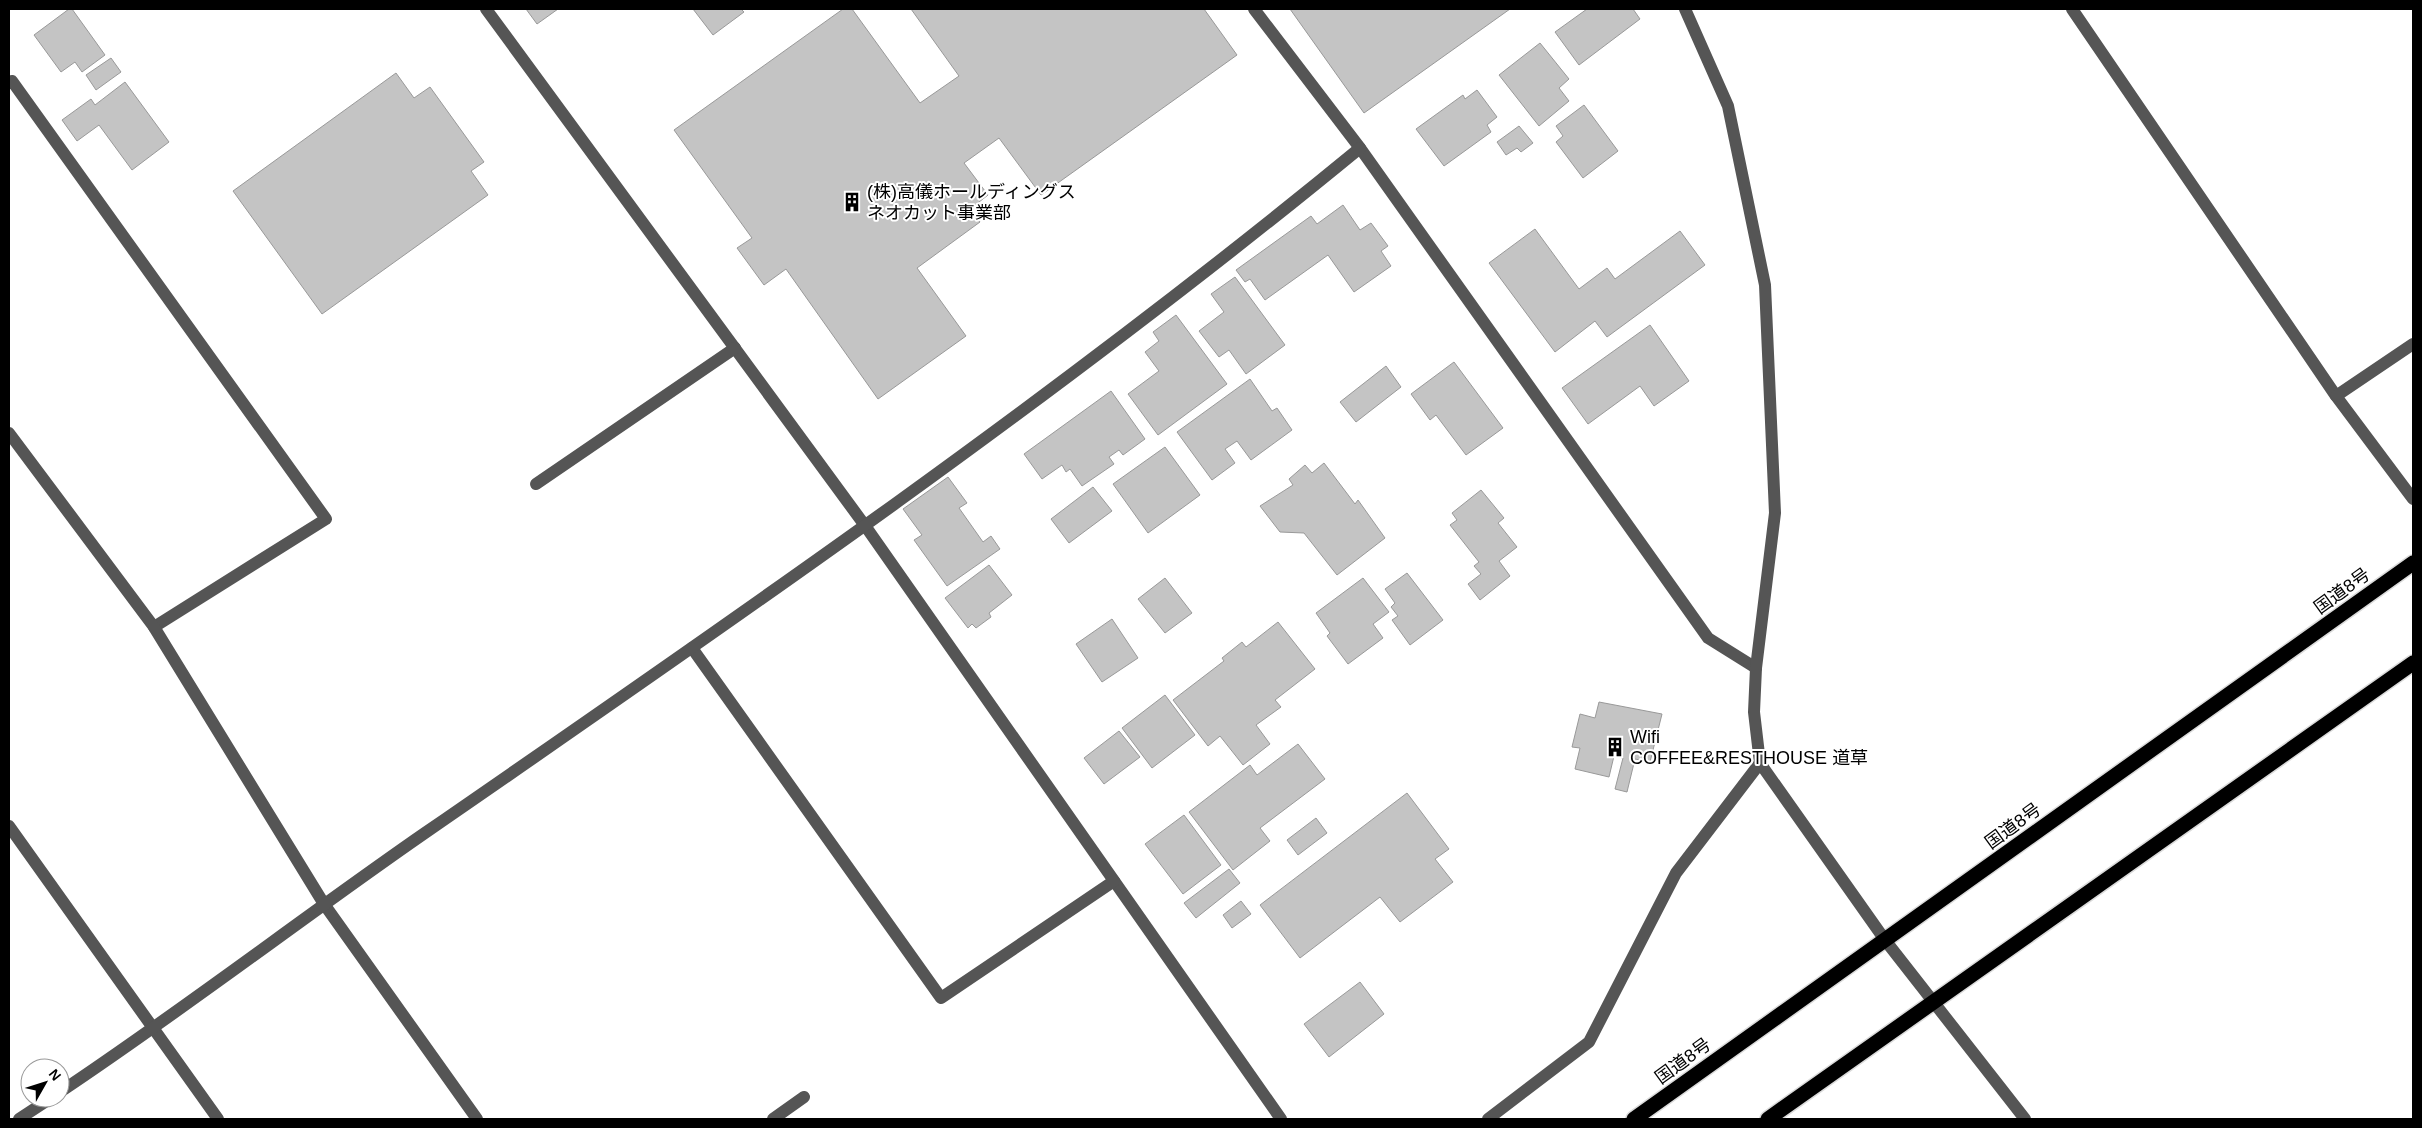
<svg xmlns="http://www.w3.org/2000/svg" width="2422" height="1128" viewBox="0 0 2422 1128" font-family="Arial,'Noto Sans JP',sans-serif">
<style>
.building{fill:#c4c4c4;stroke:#999}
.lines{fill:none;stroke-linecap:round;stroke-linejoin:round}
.highway-casing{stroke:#dbdbdb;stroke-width:18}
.minor{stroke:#555;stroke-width:12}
.highway{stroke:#000;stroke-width:15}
.labels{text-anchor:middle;stroke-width:4;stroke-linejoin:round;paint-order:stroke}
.poi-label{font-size:18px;fill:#000;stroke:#fff;text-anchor:start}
.street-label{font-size:18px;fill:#000;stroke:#fff}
</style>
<rect width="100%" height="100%" fill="#fff"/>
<!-- building -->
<g class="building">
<polygon points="69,9 72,9 105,55 82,72 75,62 61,72 34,35"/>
<polygon points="526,9 558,9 537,24"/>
<polygon points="693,9 741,9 744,12 713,35"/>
<polygon points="843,9 852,9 920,103 959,76 911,9 1204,9 1237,55 1041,195 999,138 964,163 988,195 970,209 980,222 917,268 966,336 878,399 786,269 764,285 737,248 752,238 674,130"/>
<polygon points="1290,9 1510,9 1364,113"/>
<polygon points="1587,9 1633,9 1640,19 1579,65 1555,32"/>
<polygon points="1540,43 1569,79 1559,88 1569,101 1539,126 1499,75"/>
<polygon points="111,58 121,72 96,90 86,75"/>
<polygon points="396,73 414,98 430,87 484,162 471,171 488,195 322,314 233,191"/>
<polygon points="125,82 169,142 132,170 99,125 77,141 62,120 91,99 95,105"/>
<polygon points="1477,90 1497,117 1487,125 1491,132 1444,166 1416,129 1463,95 1465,99"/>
<polygon points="1584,105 1618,151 1583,178 1556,142 1563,136 1556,126"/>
<polygon points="1519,126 1533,143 1521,152 1517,148 1506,155 1497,142"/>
<polygon points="1343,205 1360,230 1371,223 1388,246 1381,251 1391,266 1354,292 1328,255 1265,300 1250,279 1245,282 1236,270 1311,216 1317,224"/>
<polygon points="1535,229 1579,289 1607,268 1615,279 1680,231 1705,265 1607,337 1595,321 1555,352 1489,263"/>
<polygon points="1235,277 1285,345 1246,374 1229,350 1219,357 1199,331 1224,312 1211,294"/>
<polygon points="1176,315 1227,384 1158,435 1128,394 1159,371 1145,352 1159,341 1153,332"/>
<polygon points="1650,325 1689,381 1654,406 1640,386 1588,424 1562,388"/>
<polygon points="1454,362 1503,428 1466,455 1436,415 1430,420 1411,394"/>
<polygon points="1386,366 1401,387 1356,422 1340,402"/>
<polygon points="1250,379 1272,411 1277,408 1292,430 1251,460 1237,441 1225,449 1235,463 1212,480 1177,432"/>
<polygon points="1111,391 1145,439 1123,455 1119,450 1109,457 1114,464 1082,486 1070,469 1066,472 1062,465 1042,479 1024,454"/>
<polygon points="1165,447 1200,495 1148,533 1113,484"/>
<polygon points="1324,463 1355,504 1358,500 1385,538 1337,575 1304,533 1280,532 1260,506 1293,485 1289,479 1305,465 1312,473"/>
<polygon points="948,477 967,503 959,508 983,542 991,536 1000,549 947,586 914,540 922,535 903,509"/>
<polygon points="1093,487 1112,511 1069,543 1051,519"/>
<polygon points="1481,490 1504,518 1498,523 1517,547 1499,561 1510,576 1480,600 1468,584 1481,574 1474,566 1479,562 1450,525 1457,520 1452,513"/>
<polygon points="989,565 1012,595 989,613 991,617 976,628 972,624 968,628 945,598"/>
<polygon points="1407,573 1443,620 1410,645 1392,620 1398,616 1391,607 1395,603 1385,589"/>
<polygon points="1165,578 1192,613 1165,633 1138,599"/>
<polygon points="1363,578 1389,612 1373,624 1383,638 1348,664 1327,636 1330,633 1316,613"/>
<polygon points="1112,619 1138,658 1102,682 1076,644"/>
<polygon points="1278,622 1315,669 1275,700 1281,707 1256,725 1270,744 1243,765 1220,736 1208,746 1173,700 1224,661 1222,658 1242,642 1246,647"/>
<polygon points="1165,695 1195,735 1152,768 1122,728"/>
<polygon points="1599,702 1662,714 1650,762 1635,759 1627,792 1615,789 1623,758 1614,756 1609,777 1575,769 1580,748 1572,747 1580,714 1595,718"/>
<polygon points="1119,731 1140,757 1104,784 1084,758"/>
<polygon points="1298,744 1325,779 1260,828 1270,841 1233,870 1189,812 1250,765 1257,775"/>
<polygon points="1407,793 1449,849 1435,859 1453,882 1400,922 1380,897 1300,958 1260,905"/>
<polygon points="1184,815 1221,865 1183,894 1145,844"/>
<polygon points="1316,818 1327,833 1298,855 1287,840"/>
<polygon points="1229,869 1240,883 1196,918 1184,903"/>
<polygon points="1241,901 1251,914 1232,928 1223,915"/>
<polygon points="1360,982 1384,1014 1329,1057 1304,1024"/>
</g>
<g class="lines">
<defs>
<g id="highway">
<polyline points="1634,1119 2413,563"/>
<polyline points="1768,1119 2413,663"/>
</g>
</defs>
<!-- highway casing -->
<use href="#highway" class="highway-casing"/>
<!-- minor -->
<g class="minor">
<polyline points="486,9 866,527 1281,1119"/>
<polyline points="1254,9 1360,148 1708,638 1756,668"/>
<polyline points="1685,9 1728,106 1765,285 1775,513 1756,668 1754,712 1760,763 1885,940 2025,1119"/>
<polyline points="2072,9 2336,396 2413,499"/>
<polyline points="9,83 12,81 326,519 154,627"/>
<polyline points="2336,396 2413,344"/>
<polyline points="9,433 154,627 324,904 477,1119"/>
<polyline points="536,484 735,348"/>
<polyline points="692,648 941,998 1114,881"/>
<polyline points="9,826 218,1119"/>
<path d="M60 1092C183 1010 301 919 422 835 741 615 1061 394 1360 148"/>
<polyline points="19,1119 51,1098"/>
<polyline points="773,1119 804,1097"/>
<polyline points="1488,1119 1589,1042 1676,873 1760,763"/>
</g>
<!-- highway -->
<use href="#highway" class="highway"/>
</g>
<!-- icons -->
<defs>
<symbol id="building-bare" viewBox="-9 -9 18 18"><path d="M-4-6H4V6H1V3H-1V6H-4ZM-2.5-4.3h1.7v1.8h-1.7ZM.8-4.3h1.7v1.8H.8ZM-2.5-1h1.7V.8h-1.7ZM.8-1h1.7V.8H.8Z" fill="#000" stroke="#fff" stroke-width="2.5" paint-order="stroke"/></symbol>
</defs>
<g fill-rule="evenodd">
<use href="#building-bare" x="838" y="188" width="28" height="28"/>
<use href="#building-bare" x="1601" y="733" width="28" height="28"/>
</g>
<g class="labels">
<!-- poi labels -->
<g class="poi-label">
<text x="867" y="198">(株)高儀ホールディングス<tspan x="867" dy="21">ネオカット事業部</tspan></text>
<text x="1630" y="743">Wifi<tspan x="1630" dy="21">COFFEE&amp;RESTHOUSE 道草</tspan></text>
</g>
<!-- street labels -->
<g class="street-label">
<text transform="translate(2342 591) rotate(-36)" y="6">国道8号</text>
<text transform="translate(2013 826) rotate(-36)" y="6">国道8号</text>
<text transform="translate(1683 1061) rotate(-36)" y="6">国道8号</text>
</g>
</g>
<!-- border -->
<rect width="2422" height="1128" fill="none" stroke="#000000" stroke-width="20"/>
<!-- north arrow -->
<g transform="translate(45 1083) rotate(51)"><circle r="24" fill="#ffffff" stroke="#999999"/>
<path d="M0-4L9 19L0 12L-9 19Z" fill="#000000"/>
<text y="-8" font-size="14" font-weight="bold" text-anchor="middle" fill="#000000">N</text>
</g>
</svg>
